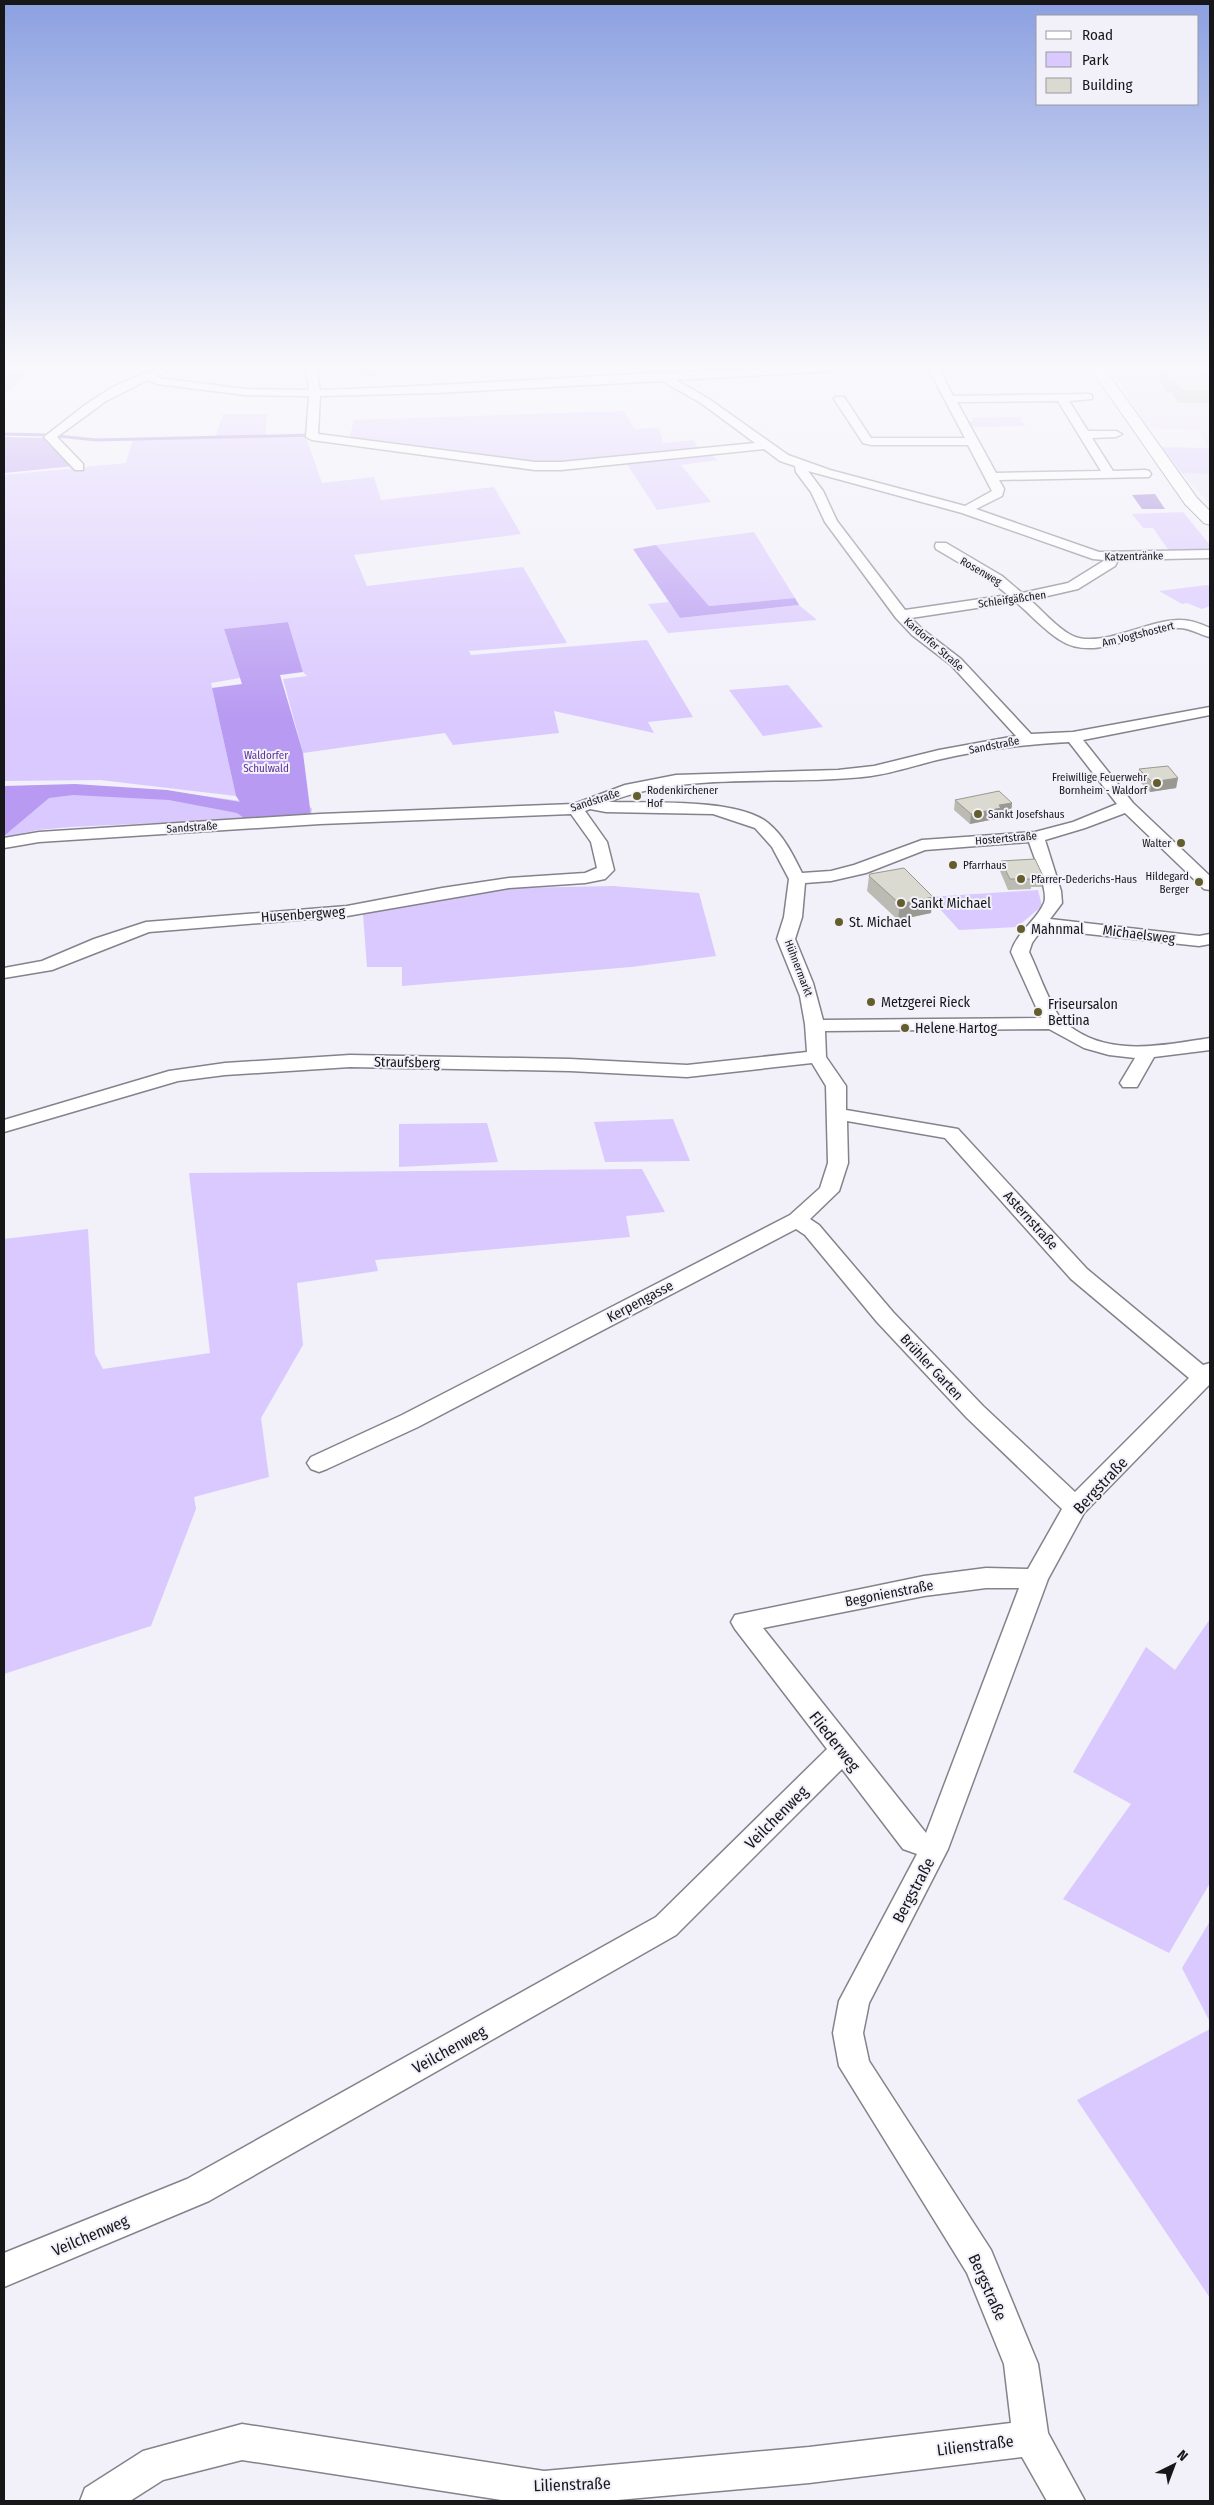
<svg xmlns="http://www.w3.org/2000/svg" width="1214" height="2505" viewBox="0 0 1214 2505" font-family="'Fira Sans Condensed',sans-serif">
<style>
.built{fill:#e7e3f3}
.green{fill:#dac9ff}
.forest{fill:#b89af2}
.water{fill:#9f81d7}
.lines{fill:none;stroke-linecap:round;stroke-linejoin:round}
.stream{stroke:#9f81d7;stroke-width:3}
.minor-casing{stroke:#85828b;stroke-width:3}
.major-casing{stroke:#85828b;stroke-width:2}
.minor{fill:#fff;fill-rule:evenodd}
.major{fill:#fff;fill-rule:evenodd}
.wall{fill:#bbbbb3}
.shaded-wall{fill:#999992}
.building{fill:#dadad0;stroke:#999992}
.poi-dot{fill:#635e2b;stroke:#f2f0f9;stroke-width:2}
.labels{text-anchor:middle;stroke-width:4;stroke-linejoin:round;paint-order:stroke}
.far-street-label{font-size:11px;fill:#171619;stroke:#f2f0f9}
.far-park-label{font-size:11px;fill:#5d3297;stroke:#f2f0f9}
.far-poi-label{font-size:11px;fill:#171619;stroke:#f2f0f9;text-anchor:start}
.poi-label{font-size:14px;fill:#171619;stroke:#f2f0f9;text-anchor:start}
.street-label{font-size:14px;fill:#171619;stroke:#f2f0f9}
.near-street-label{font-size:16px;fill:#171619;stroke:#f2f0f9}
</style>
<rect width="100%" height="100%" fill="#f2f0f9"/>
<!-- built -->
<g class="built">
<polygon points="1121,368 1210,368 1210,448 1207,448 1198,430 1148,428 1113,372"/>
<polygon points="1182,473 1210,474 1210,504"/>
</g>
<!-- green -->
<g class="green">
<polygon points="4,368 35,368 4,395"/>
<polygon points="356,368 405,368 406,373 378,374 379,377 355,375"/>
<polygon points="623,411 635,429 659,428 663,443 694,440 699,451 710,454 718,460 681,465 711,502 657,510 625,461 538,464 349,440 354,420"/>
<polygon points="223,414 267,414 265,437 305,435 322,483 374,477 381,500 494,487 521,534 354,555 367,586 523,567 567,643 469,651 471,655 647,640 693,717 648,722 654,733 554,711 559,733 453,745 445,733 303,753 283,679 307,676 303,672 288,622 224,629 240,678 211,683 236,796 100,780 4,781 4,475 126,463 133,439 216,436"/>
<polygon points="1020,417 1025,426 969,427 966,421 973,421 972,418"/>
<polygon points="1161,447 1210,448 1210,474 1182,473"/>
<polygon points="1183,512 1210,545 1210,548 1170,552 1153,528 1143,528 1132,514"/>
<polygon points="754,532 795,598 709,606 656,545"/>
<polygon points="1207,585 1210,586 1210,606 1202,609 1187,603 1182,604 1159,591"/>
<polygon points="669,602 680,618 799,605 817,620 668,633 648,604"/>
<polygon points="788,685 823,727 763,736 729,690"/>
<polygon points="4,786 160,790 241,801 303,805 312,808 311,816 70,827 38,830 4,837"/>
<polygon points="613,886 699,893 716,956 631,967 402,986 402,967 367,967 363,914 443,896 512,888"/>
<polygon points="1038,890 1042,906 1017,927 959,930 929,897"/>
<polygon points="673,1119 690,1161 605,1162 594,1122"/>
<polygon points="487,1123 498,1162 399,1167 399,1124"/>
<polygon points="642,1169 665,1212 626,1216 630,1237 375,1260 378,1271 297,1283 303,1345 261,1418 269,1477 194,1497 196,1509 151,1626 4,1674 4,1239 88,1229 95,1354 103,1369 210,1353 189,1173"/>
<polygon points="1210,1619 1210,1883 1169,1953 1063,1899 1131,1804 1073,1772 1146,1647 1175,1670"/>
<polygon points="1210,1921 1210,2022 1182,1968"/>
<polygon points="1210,2029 1210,2298 1077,2100"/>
</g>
<!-- forest -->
<g class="forest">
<polygon points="4,437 44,438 74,466 4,473"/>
<polygon points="656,545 709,606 795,598 799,605 680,618 633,549"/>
<polygon points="288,622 303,672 280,675 303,753 311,816 244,818 237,813 169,800 73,795 49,798 4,836 4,786 75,784 167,790 240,802 236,796 212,688 242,684 224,629"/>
</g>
<!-- water -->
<polygon class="water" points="1155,494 1165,509 1142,509 1132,495"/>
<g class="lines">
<!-- stream -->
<polyline class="stream" points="4,434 48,435 96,440 314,435"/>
<defs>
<path id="minor" d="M306 368H316L320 390C493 385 665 368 838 368L833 371 676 380 709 399 788 455 830 470 965 506 992 491 968 445H871L863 443 834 399 836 397H844L871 438H965L928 368H939L953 396 1088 394 1092 395V399L1069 401 1088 431H1116L1122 434 1116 437 1092 438 1113 471 1145 470 1149 471 1151 474 1149 477 999 480 1004 489 1002 496 976 509 1099 552 1210 550V558L1118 560 1115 566 1078 589 1030 600C1043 611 1056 627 1071 635 1100 650 1148 619 1181 620 1191 620 1201 624 1210 628V637C1198 634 1189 627 1177 628 1141 630 1095 663 1060 640 1044 630 1030 614 1016 602L911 618 922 629 961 659 1031 734 1073 732 1210 707V715L1083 740 1133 803 1210 876V890L1204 889 1125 813 1085 828 1045 840 1061 891 1062 903 1050 919 1199 936 1210 934V944L1199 946 1042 929 1032 943 1029 952C1039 973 1047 998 1060 1018 1063 1023 1070 1026 1075 1030 1114 1056 1166 1045 1210 1038V1050L1154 1057 1137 1087H1123L1120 1083 1135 1058 1109 1055 1084 1048 1049 1029 825 1031 826 1057 846 1086V1110L958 1129 1087 1269 1203 1365 1210 1363V1384L1084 1513 1048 1579 948 1849 869 2003 863 2033 869 2061 991 2250 1038 2364 1048 2433 1085 2501H1047L1022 2457 809 2483 606 2501H508L242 2460 163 2480 130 2501H80L85 2488 143 2451 242 2424 544 2471 809 2447 1011 2423 1004 2364 967 2273 839 2066 833 2033 839 2001 917 1854 903 1849 842 1769 676 1935 209 2201 4 2287V2253L187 2179 656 1917 827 1749 735 1629 731 1622 735 1615 924 1576 986 1568 1028 1569 1062 1509 967 1418 877 1322 805 1235 796 1229 418 1427 327 1469 319 1472 311 1469 307 1463 311 1457 402 1415 790 1215 820 1188 828 1163 826 1086 812 1063 687 1077 570 1071 350 1067 225 1075 178 1081 4 1132V1120L169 1071 225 1063 350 1055 570 1059 687 1065 807 1052 805 1024 800 996 777 939 784 917 789 879 772 847 755 828 713 814 606 812 590 809 585 811 607 842 614 870 605 879 585 883 509 888 347 916 149 932 52 970 4 978V968L42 961 94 939 146 922 347 906 442 888 509 878 585 873 597 868 591 842 571 814 320 824 39 842 4 848V838L39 832 320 814 574 804 625 785 676 775 838 770 874 766 939 750 1016 736 951 665 912 635 896 618 825 522 811 492 796 472 795 466 780 461 764 449 561 470H535L312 440 306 437 309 396 245 395 157 384 148 380 106 401 57 437 83 464V470H75L44 437 85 405 111 388 144 373 160 369 165 372 157 376 160 378 245 389 309 390ZM662 381 701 403 755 443 561 462H535L318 434 320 396 437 393ZM1058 401 1101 471 996 473 957 402ZM808 471 962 513 1093 559 1105 560 1068 583 1022 593 1002 576 946 543H936L935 546 936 549 992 582 1008 595 905 610 837 521 823 491ZM1069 742 1117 804 1073 822 1035 832 922 840 854 865 831 871 802 873C793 855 784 836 768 823 738 798 647 803 608 802 691 770 784 787 871 776 893 773 916 765 937 760 981 750 1025 744 1069 742ZM1029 842C1033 855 1049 892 1044 903 1036 921 1017 932 1011 952L1041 1018 823 1020 813 983 795 939 802 917 805 883 831 881 866 873 925 850ZM847 1121 945 1138 1071 1279 1189 1378 1075 1492 983 1406 893 1312 819 1225 810 1219 839 1191 848 1163ZM986 1588H1019L926 1833 763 1628 924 1596Z"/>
<polygon id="major" points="1090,368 1104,368 1197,498 1210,511 1210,525 1204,523 1185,504"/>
</defs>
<!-- minor casing -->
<use href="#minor" class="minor-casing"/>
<!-- major casing -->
<use href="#major" class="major-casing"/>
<!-- minor -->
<use href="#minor" class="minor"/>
<!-- major -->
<use href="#major" class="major"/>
</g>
<!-- wall -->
<g class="wall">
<polygon points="1159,368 1203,368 1210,381 1210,403 1178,403 1172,393 1166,392 1158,378"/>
<polygon points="1139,769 1178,778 1176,788 1150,792 1137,779"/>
<polygon points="955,800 1012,803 1011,813 1000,815 1000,818 970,824 954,810"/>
<polygon points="1001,861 1043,876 1042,887 1031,887 1031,889 1008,890 1000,871"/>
<polygon points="869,876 931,913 898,920 867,891"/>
</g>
<!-- shaded-wall -->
<g class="shaded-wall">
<polygon points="1178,778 1176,788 1150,792 1152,782"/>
<polygon points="1012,803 1011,813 1000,815 1000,818 970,824 971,814 999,805"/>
<polygon points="933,897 931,913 898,920 900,904"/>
</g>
<!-- building -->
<g class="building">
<polygon points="1161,368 1203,368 1210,381 1210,391 1180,391 1174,381 1168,381"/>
<polygon points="1168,766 1178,778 1152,782 1139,769"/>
<polygon points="999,791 1012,803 999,805 1001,808 971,814 955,800"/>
<polygon points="1035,859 1043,876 1032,877 1032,879 1010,879 1001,861"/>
<polygon points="904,868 933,897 900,904 869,876 870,874"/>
</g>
<!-- sky -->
<linearGradient id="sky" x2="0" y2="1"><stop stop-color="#8ba0e1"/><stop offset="0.51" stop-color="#f9f8fc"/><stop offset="1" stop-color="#f9f8fc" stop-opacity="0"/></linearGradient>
<rect width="1214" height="719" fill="url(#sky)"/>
<!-- markers -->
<g class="poi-dot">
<circle cx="1157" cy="783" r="5"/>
<circle cx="637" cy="796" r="5"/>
<circle cx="978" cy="814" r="5"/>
<circle cx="1181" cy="843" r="5"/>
<circle cx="953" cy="865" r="5"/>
<circle cx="1021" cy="879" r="5"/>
<circle cx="1199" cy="882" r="5"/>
<circle cx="901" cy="903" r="5"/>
<circle cx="839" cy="922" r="5"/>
<circle cx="1021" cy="929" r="5"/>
<circle cx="871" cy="1002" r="5"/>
<circle cx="1038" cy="1012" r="5"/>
<circle cx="905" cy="1028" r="5"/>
</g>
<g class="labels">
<!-- far-street labels -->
<g class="far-street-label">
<text transform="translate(1134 556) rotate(-1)" y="4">Katzentränke</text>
<text transform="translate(981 571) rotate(30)" y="4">Rosenweg</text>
<text transform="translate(1012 599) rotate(-8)" y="4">Schleifgäßchen</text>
<text transform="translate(1138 634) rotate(-14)" y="4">Am Vogtshostert</text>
<text transform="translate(934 644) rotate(41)" y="4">Kardorfer Straße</text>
<text transform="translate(994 745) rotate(-11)" y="4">Sandstraße</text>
<text transform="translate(595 800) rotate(-18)" y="4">Sandstraße</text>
<text transform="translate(192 827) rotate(-4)" y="4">Sandstraße</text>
<text transform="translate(1006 838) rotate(-5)" y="4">Hostertstraße</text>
<text transform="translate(799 968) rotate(69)" y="4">Hühnermarkt</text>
</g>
<!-- far-park labels -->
<g class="far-park-label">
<text x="266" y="759">Waldorfer<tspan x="266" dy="13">Schulwald</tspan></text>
</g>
<!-- far-poi labels -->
<g class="far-poi-label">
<text x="1147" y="781" text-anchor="end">Freiwillige Feuerwehr<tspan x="1147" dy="13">Bornheim - Waldorf</tspan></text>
<text x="647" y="794">Rodenkirchener<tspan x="647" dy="13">Hof</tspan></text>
<text x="988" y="818">Sankt Josefshaus</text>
<text x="1171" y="847" text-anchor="end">Walter</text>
<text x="963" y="869">Pfarrhaus</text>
<text x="1189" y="880" text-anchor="end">Hildegard<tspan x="1189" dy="13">Berger</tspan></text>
<text x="1031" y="883">Pfarrer-Dederichs-Haus</text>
</g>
<!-- poi labels -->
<g class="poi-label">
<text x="911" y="908">Sankt Michael</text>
<text x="849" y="927">St. Michael</text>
<text x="1031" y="934">Mahnmal</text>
<text x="881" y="1007">Metzgerei Rieck</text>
<text x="1048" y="1009">Friseursalon<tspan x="1048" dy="16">Bettina</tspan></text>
<text x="915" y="1033">Helene Hartog</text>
</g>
<!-- street labels -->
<g class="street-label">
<text transform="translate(303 914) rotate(-4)" y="5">Husenbergweg</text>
<text transform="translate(1139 934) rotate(7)" y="5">Michaelsweg</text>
<text transform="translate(407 1062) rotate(1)" y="5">Straufsberg</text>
<text transform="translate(1031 1220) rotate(48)" y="5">Asternstraße</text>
<text transform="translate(640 1301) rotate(-28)" y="5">Kerpengasse</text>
<text transform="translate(932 1367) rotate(47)" y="5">Brühler Garten</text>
<text transform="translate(889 1593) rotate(-11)" y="5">Begonienstraße</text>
</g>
<!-- near-street labels -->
<g class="near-street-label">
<text transform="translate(1100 1485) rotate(-47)" y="6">Bergstraße</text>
<text transform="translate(835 1741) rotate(52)" y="6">Fliederweg</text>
<text transform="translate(776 1817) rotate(-45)" y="6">Veilchenweg</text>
<text transform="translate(913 1890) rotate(-62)" y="6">Bergstraße</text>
<text transform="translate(449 2049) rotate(-29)" y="6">Veilchenweg</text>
<text transform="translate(90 2235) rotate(-23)" y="6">Veilchenweg</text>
<text transform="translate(988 2287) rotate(66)" y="6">Bergstraße</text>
<text transform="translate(975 2445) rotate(-7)" y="6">Lilienstraße</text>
<text transform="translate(572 2484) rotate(-2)" y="6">Lilienstraße</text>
</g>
</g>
<!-- border -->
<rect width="1214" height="2505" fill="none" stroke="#171619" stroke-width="10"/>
<!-- legend -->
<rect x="1036" y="15" width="162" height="90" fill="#f2f0f9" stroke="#9a999f"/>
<rect x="1046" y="31" width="25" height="8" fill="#ffffff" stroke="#9a999f"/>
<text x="1082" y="40" font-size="15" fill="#171619">Road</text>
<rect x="1046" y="52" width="25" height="15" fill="#dac9ff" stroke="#9a999f"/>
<text x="1082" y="65" font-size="15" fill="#171619">Park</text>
<rect x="1046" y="78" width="25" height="15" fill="#dadad0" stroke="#9a999f"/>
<text x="1082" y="90" font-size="15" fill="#171619">Building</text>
<!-- north arrow -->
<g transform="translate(1174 2465) rotate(42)" stroke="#f2f0f9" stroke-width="4" paint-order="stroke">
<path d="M0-4L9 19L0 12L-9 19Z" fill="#171619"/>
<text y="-8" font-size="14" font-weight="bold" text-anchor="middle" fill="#171619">N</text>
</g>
</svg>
